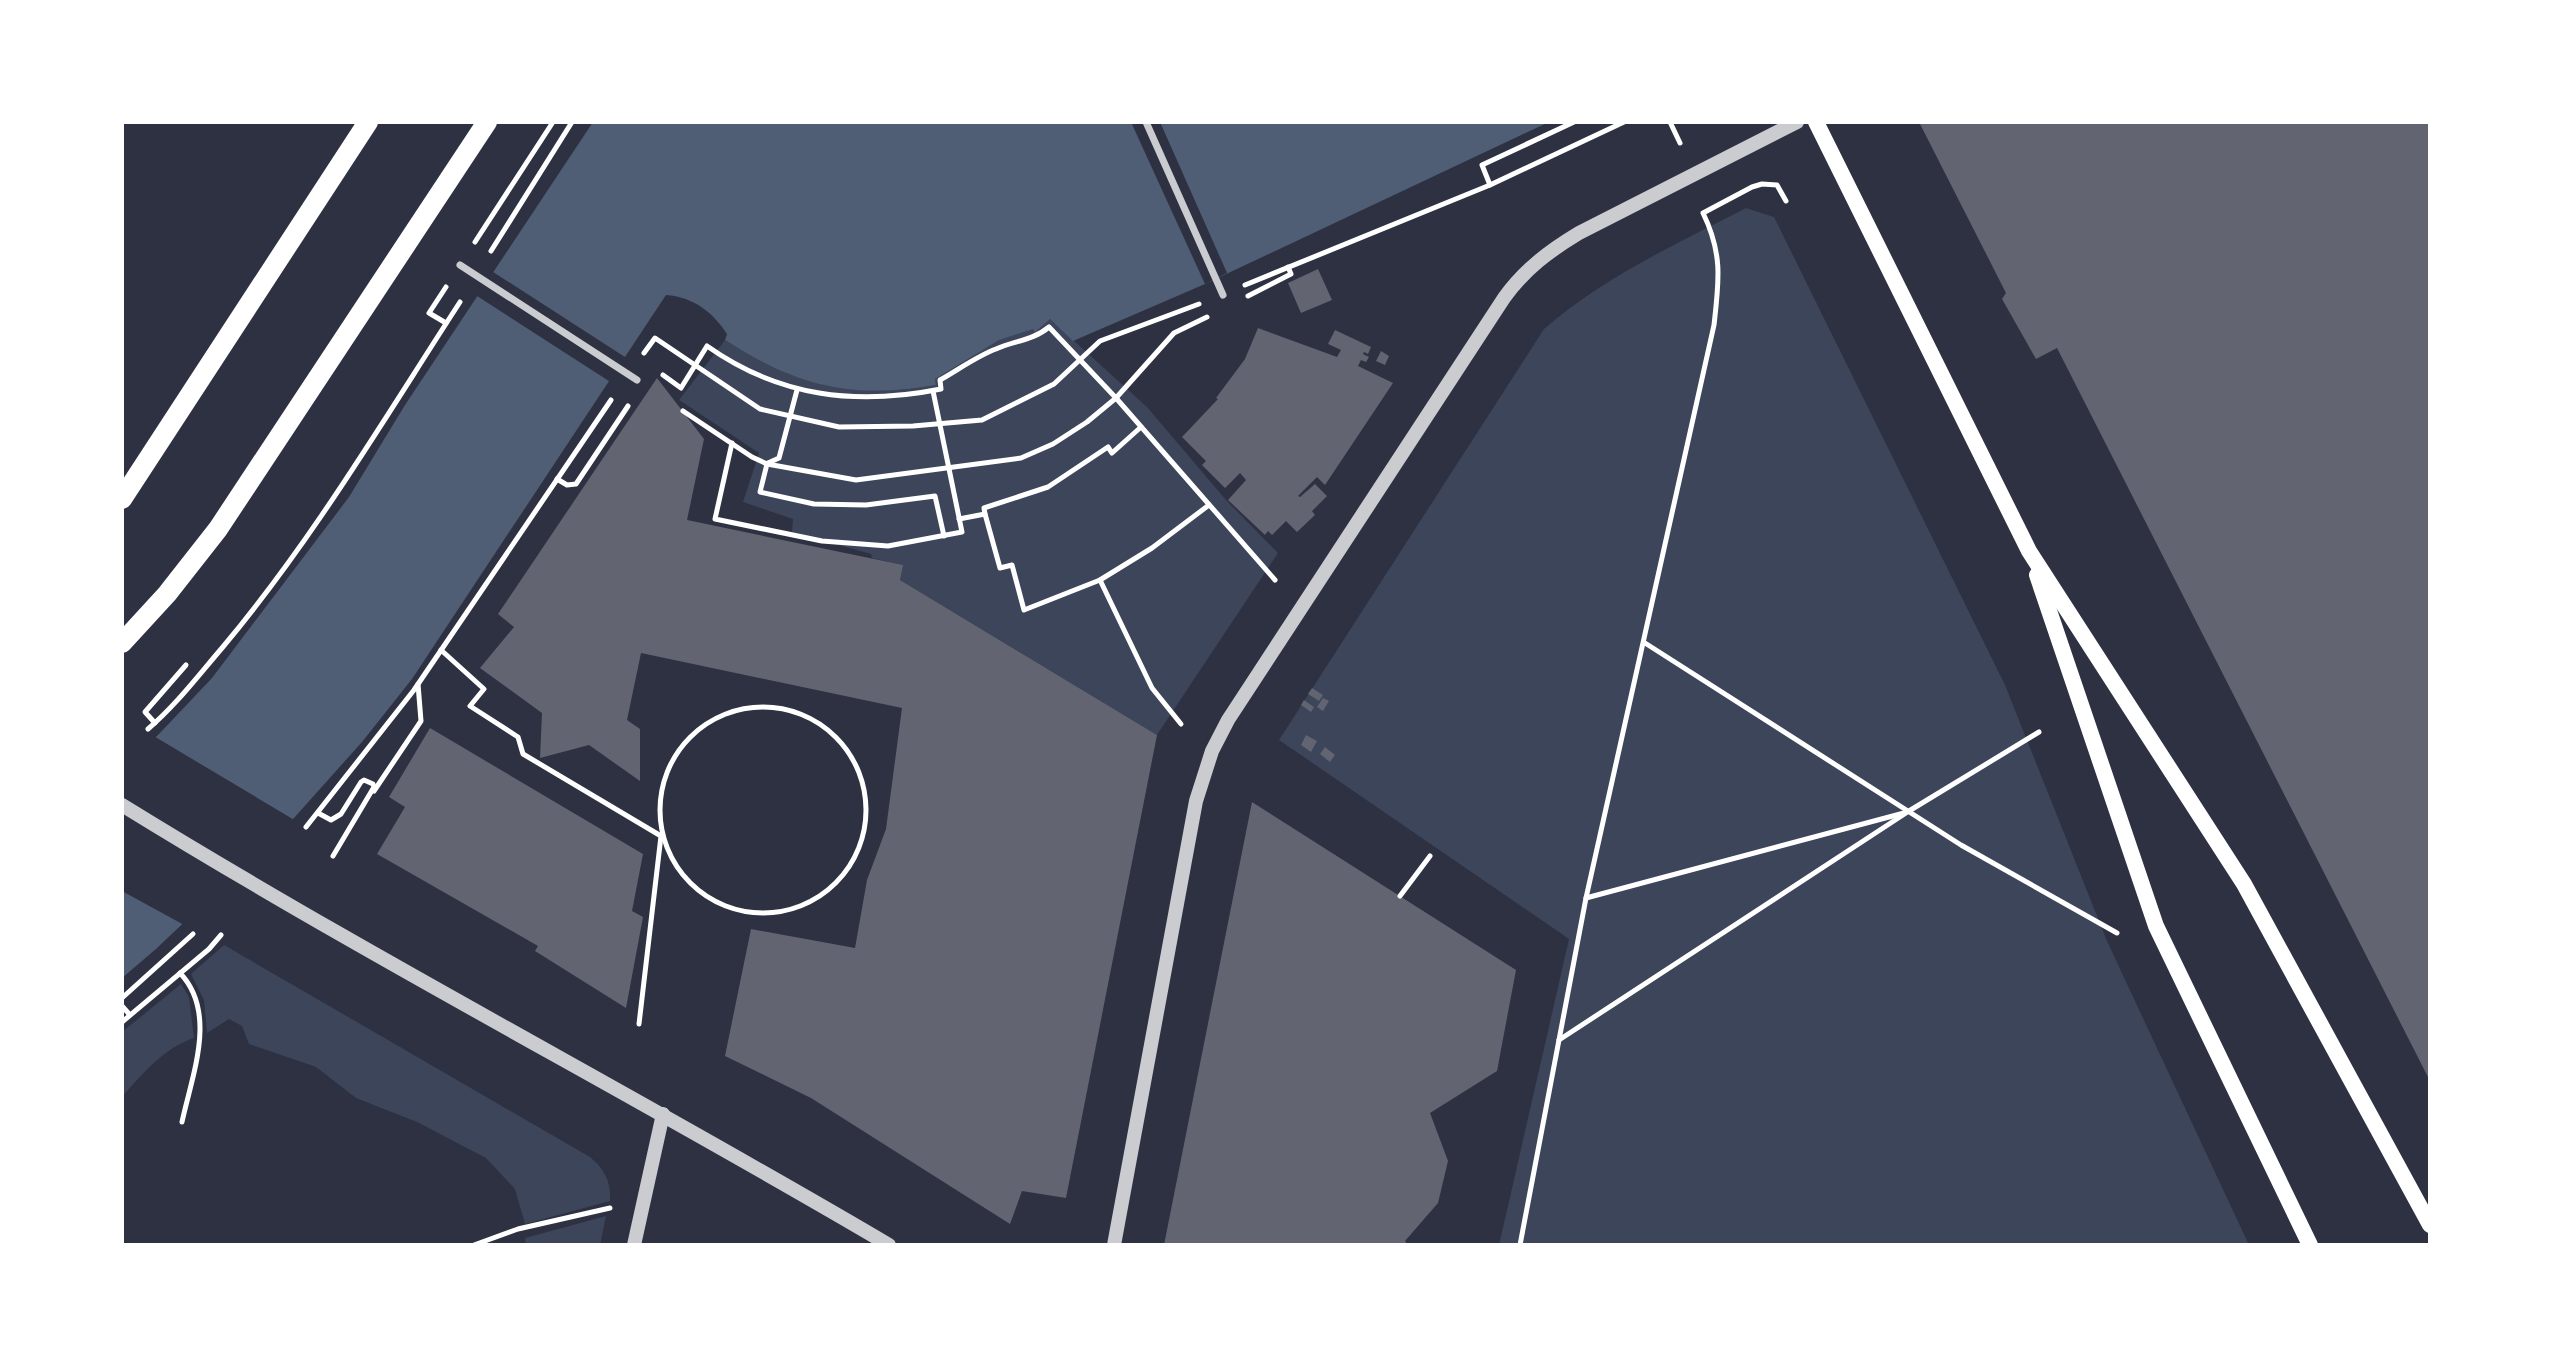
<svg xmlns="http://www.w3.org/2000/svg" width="2552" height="1367" viewBox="0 0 2552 1367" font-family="'Source Serif 4',serif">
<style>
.green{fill:#3c4559}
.water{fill:#4f5d75}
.pier{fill:#2d3142}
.building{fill:#626471}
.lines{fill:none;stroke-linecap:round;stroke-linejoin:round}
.path{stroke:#fff;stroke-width:5}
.pedestrian{stroke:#caccd0;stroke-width:7}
.tertiary{stroke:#caccd0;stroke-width:14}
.secondary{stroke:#fff;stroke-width:16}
.primary{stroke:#fff;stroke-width:20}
</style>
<rect width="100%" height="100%" fill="#2d3142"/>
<!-- green -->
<g class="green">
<path d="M1746 208 1774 217 2005 685 2107 941 2249 1245H1499L1569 939 1279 740 1544 329C1604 277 1676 244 1746 208Z"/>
<path d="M1050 319 1147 407 1226 500 1278 553 1157 735 900 580 902 565 872 558 871 554 792 532 793 519 743 502 759 453 679 400 725 340C793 385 855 400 936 385L935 379C955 366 974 352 996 341 1014 333 1032 330 1050 319Z"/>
<path d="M224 945 590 1157C605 1170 611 1181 610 1201L525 1224 515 1189 486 1158 417 1122 356 1098 316 1067 249 1044 242 1026 229 1019 207 1033 204 1000 191 974Z"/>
<path d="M181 984 189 997 194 1038C164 1048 143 1073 122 1097V1032Z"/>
<polygon points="606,1216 600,1245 526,1245 525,1238"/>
</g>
<!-- water -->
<path class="water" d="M593 122H1549L1205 284 1073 341 1050 319 1035 332 1033 329 999 340 935 379 936 385C853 400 796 386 725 340L727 334C713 312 693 297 666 295L412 679 362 742 294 818 156 949 122 978V768L159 734 212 678 349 497 405 405Z"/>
<!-- pier -->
<g class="pier">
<polygon points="1131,122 1160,122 1227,273 1205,284"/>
<polygon points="490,270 628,359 612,383 474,294"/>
<polygon points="152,735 296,821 186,926 122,891 122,762"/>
</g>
<!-- building -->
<g class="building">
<polygon points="1919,122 2430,122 2430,1081 2057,348 2036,359 2002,299 2006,293"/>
<polygon points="1318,269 1332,300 1301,313 1288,283"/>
<polygon points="1258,328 1337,357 1341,350 1328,344 1335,330 1371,347 1368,354 1364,352 1363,354 1369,357 1366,362 1361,360 1358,366 1393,383 1325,485 1317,477 1298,496 1300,497 1315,484 1327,496 1312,511 1315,515 1297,532 1286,521 1272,535 1268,531 1265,535 1228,500 1246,480 1240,473 1225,488 1202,465 1206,461 1182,437 1218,399 1216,398 1245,359"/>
<polygon points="1381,351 1389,356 1385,365 1376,361"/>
<polygon points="657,378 704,439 687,520 903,565 900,580 1157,735 1066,1198 1022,1191 1010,1224 811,1098 725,1056 751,929 855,948 867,880 886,829 902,708 641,653 627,720 640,729 640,781 589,745 540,758 542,713 480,668 514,627 498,614"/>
<polygon points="1312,688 1323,695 1319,701 1308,694"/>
<polygon points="1323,698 1329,701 1323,711 1317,707"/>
<polygon points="1304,700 1314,707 1311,712 1301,705"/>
<polygon points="430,728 643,854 632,911 643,917 626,1008 535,951 538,946 377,854 405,807 389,797"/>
<polygon points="1306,735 1317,741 1311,752 1301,745"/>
<polygon points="1325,747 1335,755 1330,762 1320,754"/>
<polygon points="1252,802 1516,970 1497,1071 1430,1113 1448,1161 1438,1203 1405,1241 1408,1245 1164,1245"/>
</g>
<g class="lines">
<!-- path -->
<g class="path">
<polyline points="1670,122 1680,143"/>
<polyline points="1490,185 1482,165 1574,122"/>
<polyline points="475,242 553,122"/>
<polyline points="491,251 572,122"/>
<polyline points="1245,285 1490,185 1624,122"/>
<polyline points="446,287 429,313 446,323"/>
<polyline points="1248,296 1291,274 1288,267"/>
<polyline points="644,353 655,338 760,409 839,427 913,426 982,420 1054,384 1100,341 1199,304"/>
<path d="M663 375 681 388 707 346C779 397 856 406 941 389L940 380C958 370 977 356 996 349 1014 341 1034 340 1049 327L1116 398 1275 580"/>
<polyline points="683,411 752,457 767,464 760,492 814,504 866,505 935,496 944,536"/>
<polyline points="732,443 715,519 822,541 888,546 962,532 933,391"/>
<polyline points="768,463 779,458 797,390"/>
<polyline points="767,464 856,480 1021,458 1053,444 1087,422 1116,398 1174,333 1207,317"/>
<polyline points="557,479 567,485 576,484 628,406"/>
<polyline points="985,514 984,508 1048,487 1108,447 1112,453 1141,427"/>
<polyline points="959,519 985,514 1000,568 1012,565 1024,610 1100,580 1152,548 1209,505"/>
<polyline points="1100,580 1152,688 1181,724"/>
<polyline points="1645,643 1961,845 2117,933"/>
<polyline points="441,650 484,689 470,706 518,737 523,754 661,836 639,1024"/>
<circle cx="763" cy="810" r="103"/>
<polyline points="155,723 145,712 186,665"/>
<path d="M148 729C176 705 198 676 222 648 312 541 384 419 460 302"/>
<polyline points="374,791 421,721 418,684"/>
<polyline points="318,813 331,820 341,814 361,782 364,780 373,784 374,787 333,856"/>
<polyline points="306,827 414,690 611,400"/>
<polyline points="1400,896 1430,856"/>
<polyline points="1586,898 1904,813"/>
<path d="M180 973C218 1013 192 1075 182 1122"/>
<polyline points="122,998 193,934"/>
<polyline points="122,1006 130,1015"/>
<polyline points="122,1022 209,949 221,935"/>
<polyline points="1559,1040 1909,811 2039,732"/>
<polyline points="474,1245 518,1229 610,1208"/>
<path d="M1520 1245 1586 898 1714 325C1719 281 1723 254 1703 213L1752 187 1762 184 1777 185 1786 201"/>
</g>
<!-- pedestrian -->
<g class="pedestrian">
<polyline points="1146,122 1223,295"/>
<polyline points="460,265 637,380"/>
</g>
<!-- tertiary -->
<g class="tertiary">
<path d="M122 805C373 960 635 1095 889 1245"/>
<polyline points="634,1245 663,1114"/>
<path d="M1114 1245 1196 801 1212 751 1228 720 1504 298C1524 270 1549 251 1579 233L1797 122"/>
</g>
<!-- secondary -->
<g class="secondary">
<polyline points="1816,122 2029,551 2244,884 2430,1225"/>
<polyline points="2037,575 2156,926 2310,1245"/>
</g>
<!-- primary -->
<g class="primary">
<polyline points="122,499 368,122"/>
<polyline points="122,643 167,594 218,529 487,122"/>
</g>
</g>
<!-- border -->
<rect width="2552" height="1367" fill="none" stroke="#ffffff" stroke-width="248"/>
</svg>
